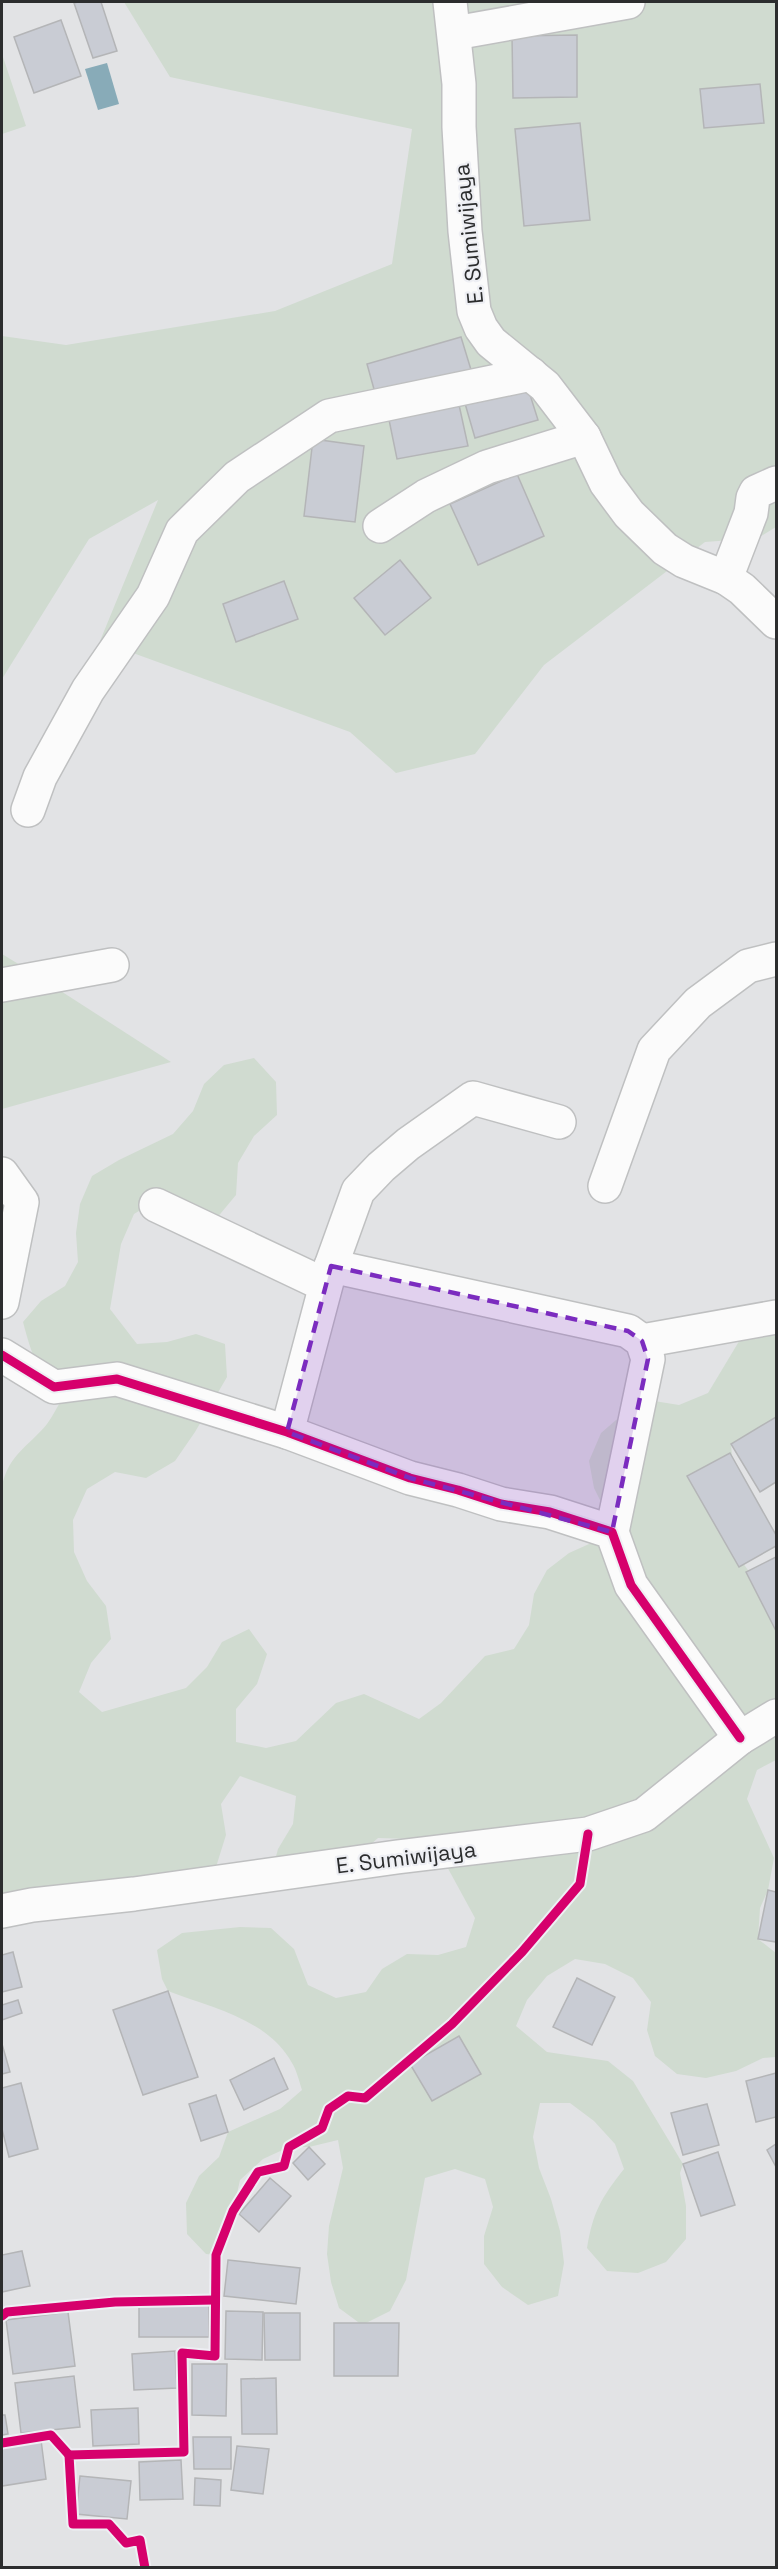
<svg xmlns="http://www.w3.org/2000/svg" width="778" height="2569" viewBox="0 0 778 2569" font-family="'Space Grotesk',sans-serif">
<style>
.green{fill:#d0dbd0}
.water{fill:#88abb8}
.building{fill:#c9ccd4;stroke:#b4b5b7;stroke-width:1.5}
.lines{fill:none;stroke-linecap:round;stroke-linejoin:round}
.minor-casing{stroke:#bfc0c1;stroke-width:36}
.minor{stroke:#fbfbfb;stroke-width:33}
.cycleway-casing{stroke:#eeeff4;stroke-width:13}
.cycleway{stroke:#d6006c;stroke-width:9}
.marked{fill:#7b2cbf;fill-opacity:0.2;stroke:#7b2cbf;stroke-width:4.5;stroke-dasharray:12 8;stroke-linejoin:round}
.labels{text-anchor:middle;stroke-width:4.5;stroke-linejoin:round;paint-order:stroke}
.street-label{font-size:22px;fill:#2c2d2e;stroke:#eeeff4}
</style>
<rect width="100%" height="100%" fill="#e2e3e5"/>
<!-- green -->
<g class="green">
<polygon points="124,2 776,2 776,527 758,538 705,542 544,665 475,754 396,773 350,732 100,641 158,500 89,539 2,679 2,336 66,345 275,311 392,264 412,129 170,77"/>
<polygon points="2,54 26,126 2,134"/>
<polygon points="2,954 25,968 171,1062 2,1109"/>
<path d="M254 1058 276 1082 277 1115 254 1136 238 1163 236 1195 216 1219 160 1198 134 1214 121 1244 110 1309 137 1344 167 1342 196 1334 225 1344 227 1377 195 1432 175 1461 146 1478 115 1472 87 1489 73 1520 74 1552 87 1581 106 1606 111 1639 91 1663 79 1692 102 1712 186 1688 207 1667 222 1642 249 1629 267 1654 257 1684 236 1709V1742L266 1748 296 1741 336 1703 364 1694 419 1719 441 1703 485 1656 514 1649 529 1625 534 1594 547 1570 569 1553 598 1540 607 1514 594 1488 589 1461 601 1433 623 1414 648 1400 679 1405 708 1393 750 1323 776 1307V1457L774 1459 731 1444 740 1559 758 1584 776 1629V1760L757 1770 747 1799 774 1858 768 1890 760 1908 758 1939 776 1953V2057L763 2058 736 2071 706 2078 677 2074 655 2056 647 2030 651 2002 633 1978 605 1964 575 1959 547 1976 527 2000 516 2026 547 2052 608 2061 633 2081 683 2164 680 2173 686 2206V2239L666 2262 638 2273 607 2271 587 2248C593 2212 601 2198 624 2169L615 2144 594 2121 570 2103H540L533 2137 539 2168 551 2199 560 2231 564 2263 558 2296 528 2305 502 2287 484 2264V2236L493 2207 485 2179 455 2169 425 2178 406 2280 390 2311 362 2325 339 2308 331 2282 327 2254 329 2226 343 2168 338 2140 309 2147H289L263 2159 240 2180 233 2211 224 2223 216 2255 206 2254 187 2234 186 2203 199 2176 219 2157 228 2132 280 2109 302 2090C299 2081 297 2071 292 2063 268 2019 212 2008 168 1991L162 1979 157 1950 182 1933 240 1927 271 1928 294 1949 308 1985 336 1998 366 1992 382 1969 407 1954 438 1955 466 1947 475 1918 439 1852 412 1839 378 1838 329 1881 298 1888 271 1875 278 1849 293 1824 296 1796 240 1776 221 1804 226 1835 216 1867 2 1916V1486C9 1454 28 1447 47 1424 53 1416 57 1407 62 1399 38 1373 32 1356 23 1322L41 1301 65 1286 78 1262 76 1233 80 1204 92 1176 119 1160 173 1134 193 1111 204 1084 224 1065Z"/>
</g>
<!-- water -->
<polygon class="water" points="107,63 119,104 98,110 85,69"/>
<!-- building -->
<g class="building">
<polygon points="78,2 101,2 117,51 93,58 74,3"/>
<polygon points="61,20 81,76 34,93 14,37"/>
<polygon points="577,35 577,97 513,98 512,36"/>
<polygon points="760,84 764,123 704,128 700,89"/>
<polygon points="580,123 590,220 524,226 515,129"/>
<polygon points="461,337 472,373 377,400 367,364"/>
<polygon points="526,382 538,420 475,438 464,400"/>
<polygon points="456,391 468,446 397,459 386,405"/>
<polygon points="313,439 364,446 355,522 304,516"/>
<polygon points="517,474 544,536 478,565 450,504"/>
<polygon points="400,560 431,598 385,635 354,598"/>
<polygon points="284,581 298,619 236,642 223,604"/>
<polygon points="776,1417 776,1482 760,1492 731,1444"/>
<polygon points="730,1453 776,1535 776,1546 739,1567 687,1476"/>
<polygon points="776,1557 776,1631 746,1572"/>
<polygon points="768,1890 776,1892 776,1942 758,1939"/>
<polygon points="13,1952 22,1987 2,1992 2,1955"/>
<polygon points="577,1978 615,1997 592,2045 553,2027"/>
<polygon points="168,1991 198,2077 143,2095 113,2010"/>
<polygon points="18,2000 22,2013 2,2020 2,2005"/>
<polygon points="459,2036 481,2074 432,2101 410,2064"/>
<polygon points="2,2044 10,2072 2,2074"/>
<polygon points="274,2058 288,2089 244,2110 230,2080"/>
<polygon points="776,2073 776,2117 756,2122 746,2081"/>
<polygon points="21,2083 38,2149 9,2157 2,2129 2,2088"/>
<polygon points="216,2095 228,2132 201,2141 189,2104"/>
<polygon points="707,2104 719,2145 683,2155 671,2113"/>
<polygon points="776,2144 776,2167 767,2150"/>
<polygon points="309,2147 325,2164 308,2180 293,2163"/>
<polygon points="718,2152 735,2205 701,2216 683,2164"/>
<polygon points="270,2178 291,2196 259,2232 239,2214"/>
<polygon points="22,2251 30,2286 2,2292 2,2255"/>
<polygon points="228,2260 300,2268 296,2304 224,2296"/>
<rect x="139" y="2305" width="70" height="32"/>
<polygon points="226,2311 263,2312 262,2360 225,2359"/>
<polygon points="68,2312 75,2366 13,2374 6,2320"/>
<polygon points="264,2313 300,2313 300,2360 265,2360"/>
<polygon points="334,2323 399,2323 398,2376 334,2376"/>
<polygon points="175,2351 177,2388 134,2390 132,2354"/>
<polygon points="192,2364 227,2364 226,2416 192,2415"/>
<polygon points="74,2376 80,2427 21,2433 15,2383"/>
<polygon points="276,2378 277,2434 242,2434 241,2379"/>
<polygon points="138,2408 139,2444 93,2446 91,2410"/>
<polygon points="2,2415 5,2415 8,2434 2,2435"/>
<polygon points="193,2437 231,2437 231,2469 194,2469"/>
<polygon points="41,2440 46,2479 2,2486 2,2447"/>
<polygon points="237,2446 269,2449 263,2494 231,2490"/>
<polygon points="181,2460 183,2499 140,2500 139,2462"/>
<polygon points="80,2476 131,2481 127,2519 76,2514"/>
<polygon points="195,2478 221,2480 220,2506 194,2505"/>
</g>
<g class="lines">
<defs>
<g id="minor">
<polyline points="450,2 459,84 459,127 465,231 474,311 481,328 491,342 545,386 584,437 606,483 629,514 665,549 684,561 726,578 742,589 776,622"/>
<polyline points="455,33 628,2"/>
<polyline points="380,526 426,496 487,467 584,437"/>
<polyline points="726,578 751,513 753,498 756,492 776,483"/>
<polyline points="28,810 40,777 88,690 153,596 182,531 237,477 329,416 531,374"/>
<polyline points="2,985 112,965"/>
<polyline points="2,1174 22,1202 2,1302"/>
<polyline points="605,1186 654,1050 698,1003 748,966 776,959"/>
<polyline points="156,1205 325,1285"/>
<polyline points="331,1266 358,1191 381,1167 408,1144 473,1098 559,1122"/>
<polyline points="642,1341 776,1317"/>
<polyline points="2,1355 54,1387 117,1379 287,1432 410,1478 458,1490 501,1504 550,1512 612,1532 631,1585 740,1738"/>
<polyline points="287,1432 331,1266 628,1331 642,1341 648,1359 612,1532"/>
<polyline points="2,1911 32,1905 134,1894 397,1857 588,1834 644,1815 740,1738 776,1716"/>
</g>
</defs>
<!-- minor casing -->
<use href="#minor" class="minor-casing"/>
<!-- minor -->
<use href="#minor" class="minor"/>
<defs>
<g id="cycleway">
<polyline points="2,1355 54,1387 117,1379 287,1432 410,1478 458,1490 501,1504 550,1512 612,1532 631,1585 740,1738"/>
<polyline points="2,2316 7,2312 115,2302 214,2300"/>
<polyline points="2,2443 51,2435 69,2455"/>
<polyline points="145,2568 140,2540 126,2543 109,2524 73,2524 69,2455 184,2452 182,2353 215,2356 216,2255 233,2211 258,2172 284,2166 289,2147 322,2128 329,2109 348,2096 365,2098 452,2024 522,1952 580,1884 588,1834"/>
</g>
</defs>
<!-- cycleway casing -->
<use href="#cycleway" class="cycleway-casing"/>
<!-- cycleway -->
<use href="#cycleway" class="cycleway"/>
</g>
<!-- marked area -->
<path class="marked" d="M331 1266 628 1331 642 1341 648 1359 612 1532 410 1478 287 1432Z"/>
<g class="labels">
<!-- street labels -->
<g class="street-label">
<text transform="translate(468 234) rotate(-96)" y="8">E. Sumiwijaya</text>
<text transform="translate(406 1857) rotate(-7)" y="8">E. Sumiwijaya</text>
</g>
</g>
<!-- border -->
<rect width="778" height="2569" fill="none" stroke="#2c2d2e" stroke-width="6"/>
</svg>
